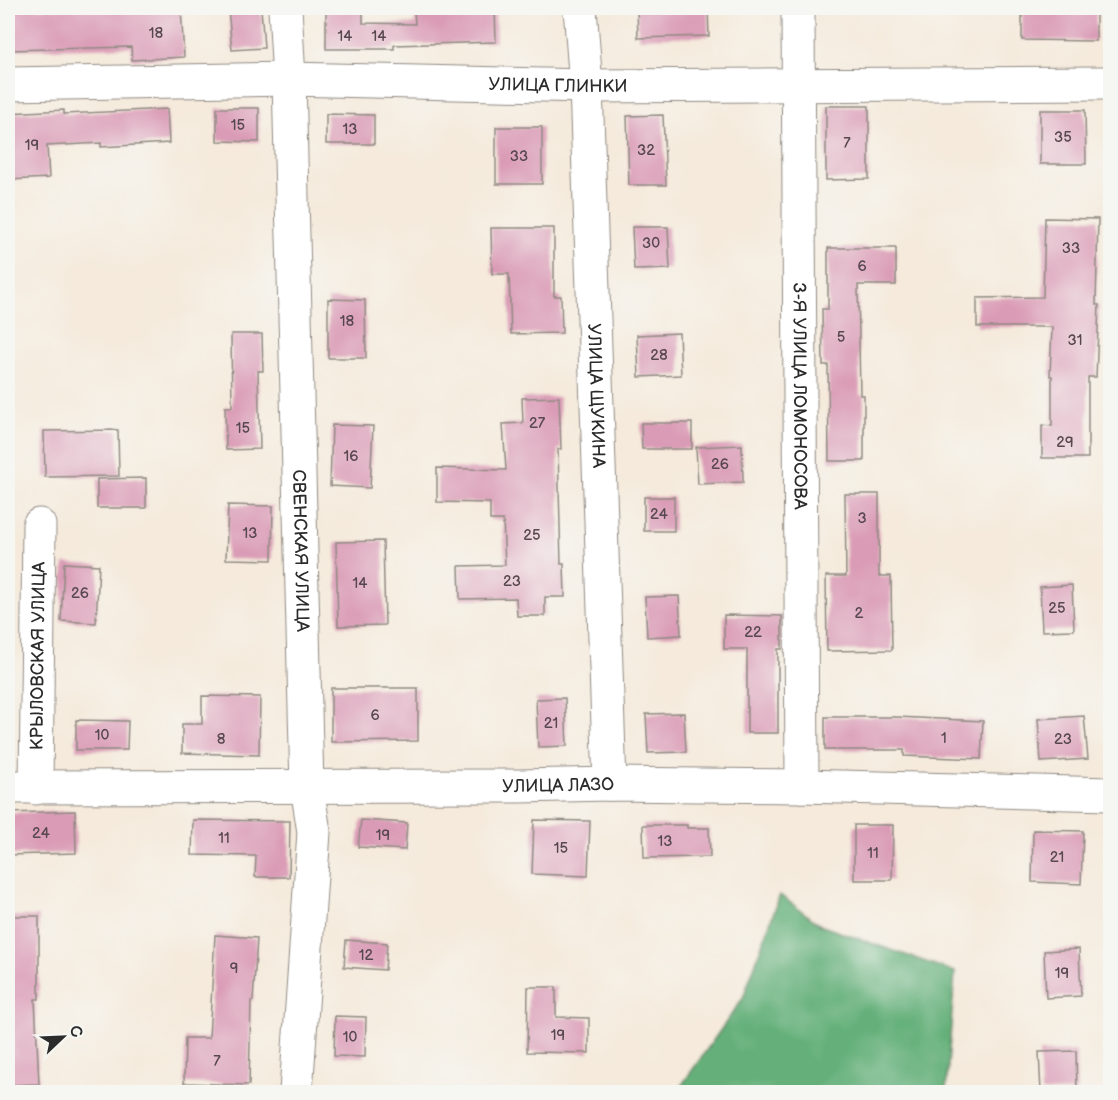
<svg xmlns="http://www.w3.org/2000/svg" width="1118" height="1100" viewBox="0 0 1118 1100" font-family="'Balsamiq Sans',sans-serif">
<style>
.forest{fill:#65b07a;stroke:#486e52;stroke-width:1.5}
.building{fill:#da9bb6}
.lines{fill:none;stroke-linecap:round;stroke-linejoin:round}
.minor-casing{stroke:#908a83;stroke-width:35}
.minor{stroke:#fff;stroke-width:33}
.labels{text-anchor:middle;stroke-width:6;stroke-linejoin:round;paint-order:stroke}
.number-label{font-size:15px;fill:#57474e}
.street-label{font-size:18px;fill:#2b2b2b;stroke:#f6f6f2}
</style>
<rect width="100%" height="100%" fill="#f6f6f2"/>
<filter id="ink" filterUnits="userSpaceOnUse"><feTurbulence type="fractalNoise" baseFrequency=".0167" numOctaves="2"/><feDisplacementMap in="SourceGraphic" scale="12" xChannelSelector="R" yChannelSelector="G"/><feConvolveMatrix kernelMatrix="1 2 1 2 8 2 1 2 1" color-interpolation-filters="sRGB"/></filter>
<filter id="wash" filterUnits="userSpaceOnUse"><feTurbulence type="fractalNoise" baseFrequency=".008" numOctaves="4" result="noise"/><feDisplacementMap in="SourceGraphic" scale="24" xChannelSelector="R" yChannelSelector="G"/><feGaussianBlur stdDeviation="1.35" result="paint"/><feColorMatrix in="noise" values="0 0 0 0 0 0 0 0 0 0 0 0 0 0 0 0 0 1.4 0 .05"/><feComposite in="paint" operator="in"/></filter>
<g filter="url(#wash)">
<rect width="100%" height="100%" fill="#f5eadb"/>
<!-- forest -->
<polygon class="forest" points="780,895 822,926 955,972 946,1092 677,1092 743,998"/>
<g id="blocks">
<!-- building -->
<g class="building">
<polygon points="8,8 116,8 116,11 181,8 184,57 132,60 131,47 8,50"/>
<polygon points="228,8 261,8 264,48 232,50"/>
<polygon points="326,8 363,8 363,23 415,24 414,9 495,8 496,42 394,45 394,49 326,49"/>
<polygon points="637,8 708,8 709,36 638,38"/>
<polygon points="1022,8 1096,8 1096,41 1022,40"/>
<polygon points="826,106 869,106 869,179 826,180"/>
<polygon points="217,108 259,108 259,142 217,141"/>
<polygon points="167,109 169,143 101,147 101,143 47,146 49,178 8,180 8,113 64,110 64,114"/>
<polygon points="1040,110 1085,110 1086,164 1040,164"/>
<polygon points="326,114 374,115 374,144 326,144"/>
<polygon points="663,115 666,185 629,185 627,116"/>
<rect x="496" y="127" width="46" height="57"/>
<polygon points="1045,218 1098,219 1096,305 1099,305 1096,377 1088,377 1088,458 1042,458 1042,425 1052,426 1052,376 1050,376 1052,327 977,327 977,298 1043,297"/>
<polygon points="632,227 668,227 670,269 634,270"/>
<polygon points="491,228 554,228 554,296 561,296 562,333 511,334 509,274 492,274"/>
<polygon points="828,248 896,248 896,285 858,285 860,395 864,395 864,461 829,461 828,365 823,365 822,309 828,309"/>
<polygon points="328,299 365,300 366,358 328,358"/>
<polygon points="679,333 681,375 639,377 637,335"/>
<polygon points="231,334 262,334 263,371 258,371 260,449 226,450 225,407 232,407"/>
<polygon points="559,397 561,449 558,449 561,564 564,564 565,597 545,597 545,616 517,616 516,598 460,599 459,566 505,565 503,520 490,520 490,503 437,502 437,468 506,470 503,424 523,423 522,398"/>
<polygon points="641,423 692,423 692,449 642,449"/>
<polygon points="332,425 373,426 370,488 330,486"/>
<polygon points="118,430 119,476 45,477 44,431"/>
<polygon points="742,445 743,482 698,484 696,447"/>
<polygon points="146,478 146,508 97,508 97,479"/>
<polygon points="845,494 879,494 879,576 891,576 892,650 827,651 826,576 846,576"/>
<rect x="644" y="497" width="30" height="34"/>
<polygon points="228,505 273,506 272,560 226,559"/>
<polygon points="383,541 385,625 338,626 336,542"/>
<polygon points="64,563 99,565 96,623 61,621"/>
<polygon points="1072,585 1074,630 1042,631 1040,587"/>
<polygon points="679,596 681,635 647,637 645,597"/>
<polygon points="724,615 782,616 782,649 778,649 778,733 747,733 747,649 724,649"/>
<polygon points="331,688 418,688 418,741 331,742"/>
<polygon points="202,696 260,697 259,755 182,753 182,724 202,724"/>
<polygon points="565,698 567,746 538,747 536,699"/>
<polygon points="684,713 686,752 648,753 646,714"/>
<polygon points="1084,716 1088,759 1041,762 1038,719"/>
<polygon points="825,717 897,717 983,721 981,759 904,756 904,750 825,750"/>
<polygon points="76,720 128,721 127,750 76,750"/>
<polygon points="75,811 76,853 8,855 8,813"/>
<polygon points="193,820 290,821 289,877 255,877 256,856 192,855"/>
<polygon points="361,820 407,823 405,850 358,847"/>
<polygon points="534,820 590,821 588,876 532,874"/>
<polygon points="643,825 687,825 687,828 709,828 710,857 644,858"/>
<polygon points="854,825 893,825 892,880 854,880"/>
<polygon points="1033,830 1083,831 1081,884 1032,882"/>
<polygon points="8,916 39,916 39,999 35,999 39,1084 8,1085"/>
<polygon points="215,935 257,938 253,1001 251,1001 249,1085 184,1083 185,1038 209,1038"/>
<polygon points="346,940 387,943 385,970 344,967"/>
<polygon points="1079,949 1081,996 1046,998 1044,951"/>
<polygon points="528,987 556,987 556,1017 589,1018 589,1053 527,1052"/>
<polygon points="335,1016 366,1017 365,1057 334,1056"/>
<polygon points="1076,1051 1077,1092 1041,1092 1039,1052"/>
</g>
</g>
</g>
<g filter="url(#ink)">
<use href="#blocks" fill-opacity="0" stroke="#908a83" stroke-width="1.5"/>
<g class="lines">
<defs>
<g id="minor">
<path id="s1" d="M285 8 289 79 307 787 314 832 296 1092"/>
<path id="s2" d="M580 8 586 86 610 784"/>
<path id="s3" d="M798 8 802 786"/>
<path id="s4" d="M8 84 289 79 586 86 1110 83"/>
<path id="s5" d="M8 787 519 786 610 784 802 786 1110 794"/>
<path id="s6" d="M36 788 39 525"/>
</g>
</defs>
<!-- minor casing -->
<use href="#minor" class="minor-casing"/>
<!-- minor -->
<use href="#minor" class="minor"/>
</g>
</g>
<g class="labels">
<!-- number labels -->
<g class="number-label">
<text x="156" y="38">18</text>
<text x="345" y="41">14</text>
<text x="379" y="41">14</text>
<text x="238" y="130">15</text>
<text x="350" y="134">13</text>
<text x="1063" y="142">35</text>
<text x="847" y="148">7</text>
<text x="32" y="150">19</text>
<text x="646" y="155">32</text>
<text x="519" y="161">33</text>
<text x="651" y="248">30</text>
<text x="1071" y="253">33</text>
<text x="862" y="271">6</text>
<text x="347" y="326">18</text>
<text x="841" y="342">5</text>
<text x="1075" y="345">31</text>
<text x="659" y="360">28</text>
<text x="537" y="428">27</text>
<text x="243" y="433">15</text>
<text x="1065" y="447">29</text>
<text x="351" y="461">16</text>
<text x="720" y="469">26</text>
<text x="659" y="519">24</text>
<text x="862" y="523">3</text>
<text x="250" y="538">13</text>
<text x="532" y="540">25</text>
<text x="512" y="586">23</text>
<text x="360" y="588">14</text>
<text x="80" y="598">26</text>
<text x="1057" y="613">25</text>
<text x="859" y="618">2</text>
<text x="753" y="637">22</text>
<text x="375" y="720">6</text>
<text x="551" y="728">21</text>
<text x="102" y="740">10</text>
<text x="944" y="743">1</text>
<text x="221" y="744">8</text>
<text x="1063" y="744">23</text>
<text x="41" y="838">24</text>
<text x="383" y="840">19</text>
<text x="224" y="843">11</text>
<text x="665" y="846">13</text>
<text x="561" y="853">15</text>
<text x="873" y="858">11</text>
<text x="1057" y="862">21</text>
<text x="366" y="960">12</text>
<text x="234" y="973">9</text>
<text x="1062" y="978">19</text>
<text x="558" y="1040">19</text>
<text x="350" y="1042">10</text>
<text x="217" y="1066">7</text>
</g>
<!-- street labels -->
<g class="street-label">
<text dy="6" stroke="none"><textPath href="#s4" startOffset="550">УЛИЦА ГЛИНКИ</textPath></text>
<text dy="6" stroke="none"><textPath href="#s2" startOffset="388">УЛИЦА ЩУКИНА</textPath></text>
<text dy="6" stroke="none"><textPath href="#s3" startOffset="388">3-Я УЛИЦА ЛОМОНОСОВА</textPath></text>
<text dy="6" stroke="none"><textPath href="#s1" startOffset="543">СВЕНСКАЯ УЛИЦА</textPath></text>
<text dy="6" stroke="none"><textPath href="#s6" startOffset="132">КРЫЛОВСКАЯ УЛИЦА</textPath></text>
<text dy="6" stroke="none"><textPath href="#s5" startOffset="550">УЛИЦА ЛАЗО</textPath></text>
</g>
</g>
<!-- margin -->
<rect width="1118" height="1100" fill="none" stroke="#f6f6f2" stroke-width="30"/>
<!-- north arrow -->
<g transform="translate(63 1037) rotate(67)" stroke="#f6f6f2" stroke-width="4.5" paint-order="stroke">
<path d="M0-4.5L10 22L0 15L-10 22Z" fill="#2b2b2b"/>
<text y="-9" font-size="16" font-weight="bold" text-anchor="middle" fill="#2b2b2b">С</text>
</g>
</svg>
